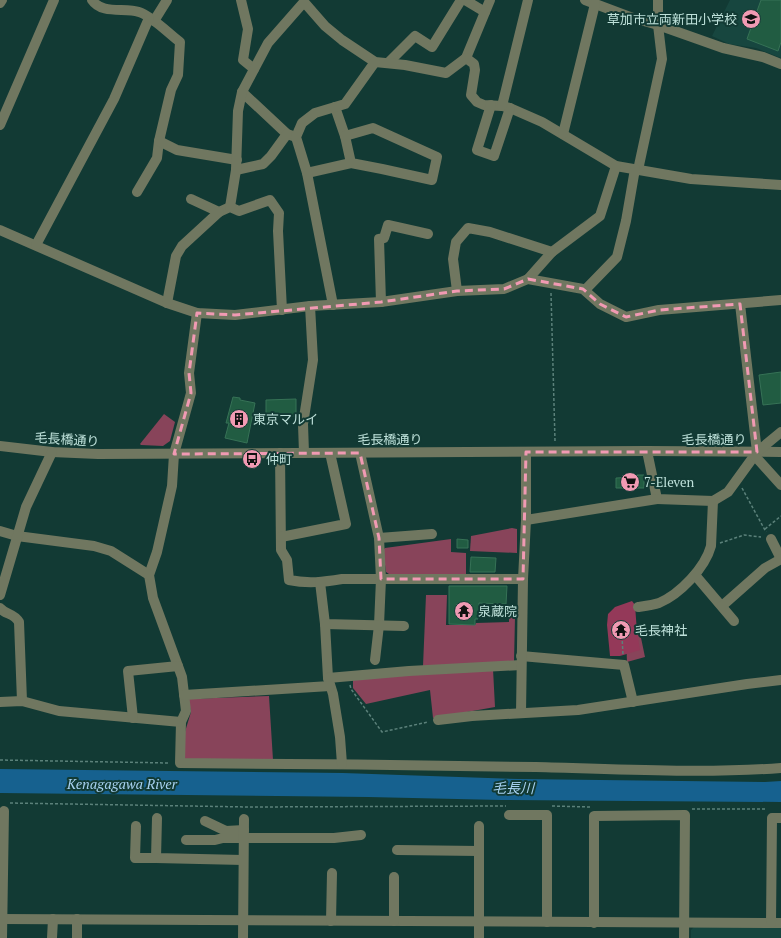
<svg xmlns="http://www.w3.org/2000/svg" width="781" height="938" viewBox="0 0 781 938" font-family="'PT Serif','Noto Sans JP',serif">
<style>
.built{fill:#17463f}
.green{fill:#88445a}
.forest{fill:#943959}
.water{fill:#16618f}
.building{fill:#215c42;stroke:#367256}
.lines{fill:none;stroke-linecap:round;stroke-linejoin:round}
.path{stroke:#5b817a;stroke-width:1.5;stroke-dasharray:3 2;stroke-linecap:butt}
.minor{stroke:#707760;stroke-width:10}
.marked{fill:none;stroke:#f19ab3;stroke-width:3;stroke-dasharray:8 5;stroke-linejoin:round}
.labels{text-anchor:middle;stroke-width:4;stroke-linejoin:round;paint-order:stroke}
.poi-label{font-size:13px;fill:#bee1da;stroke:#123a34;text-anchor:start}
.street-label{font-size:13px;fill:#bee1da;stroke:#123a34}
.water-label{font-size:14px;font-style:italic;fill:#a7d1f0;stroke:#123a34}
</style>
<rect width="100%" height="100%" fill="#123a34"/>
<!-- built -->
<g class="built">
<polygon points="730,0 781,0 781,58 756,48 729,44 712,36"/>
<polygon points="695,926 781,928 781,938 691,938 691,930"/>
</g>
<!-- green -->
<g class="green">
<polygon points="164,414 175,422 170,441 163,446 141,445 140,444"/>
<polygon points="512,528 517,529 517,553 470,551 471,536"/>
<polygon points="451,539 451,552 466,553 466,574 389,574 386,572 383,550 385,548"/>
<polygon points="426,595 447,595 446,625 475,625 476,623 509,622 509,617 515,617 514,662 423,666"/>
<polygon points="640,633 645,657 627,662 626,637"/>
<polygon points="493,669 495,707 433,718 430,690 366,704 353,688 353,677"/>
<polygon points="269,696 273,760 185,759 184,735 191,712 188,699"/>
</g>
<!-- forest -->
<polygon class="forest" points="632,601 635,605 637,632 640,650 620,656 610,656 607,625 608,614 615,607"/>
<!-- water -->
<polygon class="water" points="0,769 343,773 519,779 765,782 781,781 781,802 501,800 368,797 0,793"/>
<!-- building -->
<g class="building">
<polygon points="761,0 781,0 781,42 778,51 747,39"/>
<polygon points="781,372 781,403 763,405 759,375"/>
<polygon points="233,397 240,398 240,400 255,403 247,443 225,438 229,423 226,423"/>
<polygon points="296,399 296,416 270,417 270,414 266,414 266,400"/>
<polygon points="637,475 644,475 644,488 616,488 616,478 637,477"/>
<polygon points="457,539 468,540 468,548 457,548"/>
<polygon points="471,557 496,558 495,572 470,572"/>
<polygon points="449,586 507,586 506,604 479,603 478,619 475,619 475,625 449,624"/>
</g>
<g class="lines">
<!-- path -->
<g class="path">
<polyline points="551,293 555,441"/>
<polyline points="742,488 766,532"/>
<polyline points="765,529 781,516"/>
<polyline points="720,543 744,535 761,537"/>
<polyline points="480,611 514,611"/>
<polyline points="622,636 623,655"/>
<polyline points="350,685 351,689 382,732 428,722"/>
<polyline points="0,760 170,763"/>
<polyline points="10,803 249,807 506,806"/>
<polyline points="552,806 590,807"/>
<polyline points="692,809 766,809"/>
</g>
<!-- minor -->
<g class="minor">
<path d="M92 0C102 15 125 7 139 12 152 16 169 34 180 42L178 75 171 90 159 141 157 158 137 192"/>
<polyline points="241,0 248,29 243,60 254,69"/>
<polyline points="465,0 485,12"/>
<polyline points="490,0 466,58 474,64 475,70 471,95 477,102 484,105 502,106 510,108 542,122 616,166 691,179 781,185"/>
<polyline points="585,0 630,17 658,25 723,48 763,57 781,64"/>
<polyline points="0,3 2,0"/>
<polyline points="154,21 167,0"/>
<polyline points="388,63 415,36 432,47 461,0"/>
<polyline points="242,92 287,134 296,137"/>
<polyline points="491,105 477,150 494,156 510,108"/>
<polyline points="502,106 528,0"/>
<polyline points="335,107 345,136"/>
<polyline points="0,125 54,0"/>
<polyline points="563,134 595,4"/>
<polyline points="159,141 177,150 237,160"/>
<polyline points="236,170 263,164 271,156 287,134"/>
<polyline points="638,170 662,59 658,25 658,0"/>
<polyline points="307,173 351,163 382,169 432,180 437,157 373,128 345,136 351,163"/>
<polyline points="191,199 219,212 230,207 239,211 270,200 279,213 278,231 282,310"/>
<polyline points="230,207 236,170 238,111 242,92 268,43 304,2 325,26 342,40 375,62 405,65 446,73 466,58"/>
<polyline points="0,230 167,303 197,313 235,315 310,306 381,302 457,291 504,289 528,279 583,289 600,304 626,317 659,310 781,300"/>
<polyline points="36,245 114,99 149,18"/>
<polyline points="528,279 552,252 600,216 616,166"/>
<polyline points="585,290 617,257 626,221 635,169"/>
<polyline points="457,291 453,259 456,242 468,228 490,232 552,252"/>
<polyline points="381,302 379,239 384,238 388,225 428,234"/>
<polyline points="167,303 176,256 182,246 219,212"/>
<polyline points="333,305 307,173 296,137 302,123 315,113 345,104 375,62"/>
<path d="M197 313 189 373 191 393 174 454 172 486 157 552 149 575 153 598 182 677 186 711 181 722 180 763C299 764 417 765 536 767 618 769 700 774 781 768"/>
<polyline points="0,446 52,452 98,454 647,451 781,452"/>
<polyline points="647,451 657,499 713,501 728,492 757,452 740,304"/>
<polyline points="757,452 781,432"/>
<path d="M280 453 281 550 287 560 289 580C308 584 324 582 342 579H523"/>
<polyline points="304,453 303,424 313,360 310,306"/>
<polyline points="360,453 379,538 381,579 379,625 375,660"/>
<polyline points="754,455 781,485"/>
<polyline points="526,520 657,499"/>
<polyline points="0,531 17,536 94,546 111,551 149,575"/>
<polyline points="281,537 346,524 330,453"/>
<polyline points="379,538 432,534"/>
<polyline points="771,539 781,559"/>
<polyline points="695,575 734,621"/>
<polyline points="320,582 325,624 404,626"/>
<polyline points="0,595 26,507 52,452"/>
<polyline points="722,606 765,568 781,559"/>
<path d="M638 607C645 606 653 605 659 603 680 594 705 568 711 546L713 501"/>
<path d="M0 608C6 615 14 613 19 622L22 701"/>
<polyline points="325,624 328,678 333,694 340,737 342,764"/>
<polyline points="521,656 624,665 633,702"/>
<polyline points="328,678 409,671 521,665"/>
<polyline points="184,695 330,686"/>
<polyline points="0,702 22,701 59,711 181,722"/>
<polyline points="521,713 523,579 526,520 526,452"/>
<polyline points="133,718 128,671 178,666"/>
<polyline points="438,720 472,716 578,710 747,684 781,680"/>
<polyline points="509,815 547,815 547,922"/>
<polyline points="157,818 156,858 243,860"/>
<polyline points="205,821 226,831 244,830"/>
<polyline points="136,826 135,858 156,858"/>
<polyline points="186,840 215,840 223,838 334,838 361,835"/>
<polyline points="397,850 479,851"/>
<polyline points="0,919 781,923"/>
<polyline points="331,921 332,873"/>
<polyline points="394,921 394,877"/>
<polyline points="594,923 594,816 685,815 684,938"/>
<polyline points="771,923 772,818 781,818"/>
<polyline points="2,938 4,811"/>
<polyline points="52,938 53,919"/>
<polyline points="77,938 77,919"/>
<polyline points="243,938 244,819"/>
<polyline points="479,938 479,826"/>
</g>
</g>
<!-- marked area -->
<path class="marked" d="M528 279 583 289 600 304 626 317 659 310 740 304 757 452H526L523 579H381L379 538 360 453 174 454 191 393 189 373 197 313 235 315 381 302 457 291 504 289Z"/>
<!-- icons -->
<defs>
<symbol id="school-disc" viewBox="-11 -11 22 22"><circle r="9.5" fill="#f19ab3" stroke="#123a34"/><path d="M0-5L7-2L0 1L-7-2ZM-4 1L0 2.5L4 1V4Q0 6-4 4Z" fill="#111"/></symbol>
<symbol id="building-disc" viewBox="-11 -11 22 22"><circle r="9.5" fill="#f19ab3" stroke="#123a34"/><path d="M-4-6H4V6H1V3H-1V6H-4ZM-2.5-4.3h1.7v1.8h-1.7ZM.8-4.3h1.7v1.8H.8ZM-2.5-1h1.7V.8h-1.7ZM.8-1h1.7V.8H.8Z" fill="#111"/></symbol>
<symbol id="bus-disc" viewBox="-11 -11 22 22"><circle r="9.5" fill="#f19ab3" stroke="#123a34"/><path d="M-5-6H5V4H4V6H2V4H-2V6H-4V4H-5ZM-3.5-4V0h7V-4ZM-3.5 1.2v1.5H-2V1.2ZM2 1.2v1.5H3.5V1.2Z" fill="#111"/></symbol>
<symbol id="supermarket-disc" viewBox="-11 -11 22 22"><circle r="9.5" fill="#f19ab3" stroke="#123a34"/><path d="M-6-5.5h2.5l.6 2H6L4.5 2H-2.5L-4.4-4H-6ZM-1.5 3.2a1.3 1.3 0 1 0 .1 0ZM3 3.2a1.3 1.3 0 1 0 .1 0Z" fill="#111"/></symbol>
<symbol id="temple-disc" viewBox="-11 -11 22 22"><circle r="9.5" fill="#f19ab3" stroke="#123a34"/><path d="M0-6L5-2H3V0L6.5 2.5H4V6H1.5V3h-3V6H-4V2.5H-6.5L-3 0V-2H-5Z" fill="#111"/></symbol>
</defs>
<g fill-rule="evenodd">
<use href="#school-disc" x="740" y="8" width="22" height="22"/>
<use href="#building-disc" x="228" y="408" width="22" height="22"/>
<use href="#bus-disc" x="241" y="448" width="22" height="22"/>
<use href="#supermarket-disc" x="619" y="471" width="22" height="22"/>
<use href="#temple-disc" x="453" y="600" width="22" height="22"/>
<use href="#temple-disc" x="610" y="619" width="22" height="22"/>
</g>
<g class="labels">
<!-- poi labels -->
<g class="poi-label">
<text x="737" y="24" text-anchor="end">草加市立両新田小学校</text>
<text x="253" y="424">東京マルイ</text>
<text x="266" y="464">仲町</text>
<text x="644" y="487">7-Eleven</text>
<text x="478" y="616">泉蔵院</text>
<text x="635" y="635">毛長神社</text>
</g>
<!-- street labels -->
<g class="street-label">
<text transform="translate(67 439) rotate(4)" y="5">毛長橋通り</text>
<text x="390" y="444">毛長橋通り</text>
<text x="714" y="444">毛長橋通り</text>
</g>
<!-- water labels -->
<g class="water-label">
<text x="122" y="789">Kenagagawa River</text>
<text transform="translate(513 788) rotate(1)" y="5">毛長川</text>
</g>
</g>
</svg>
